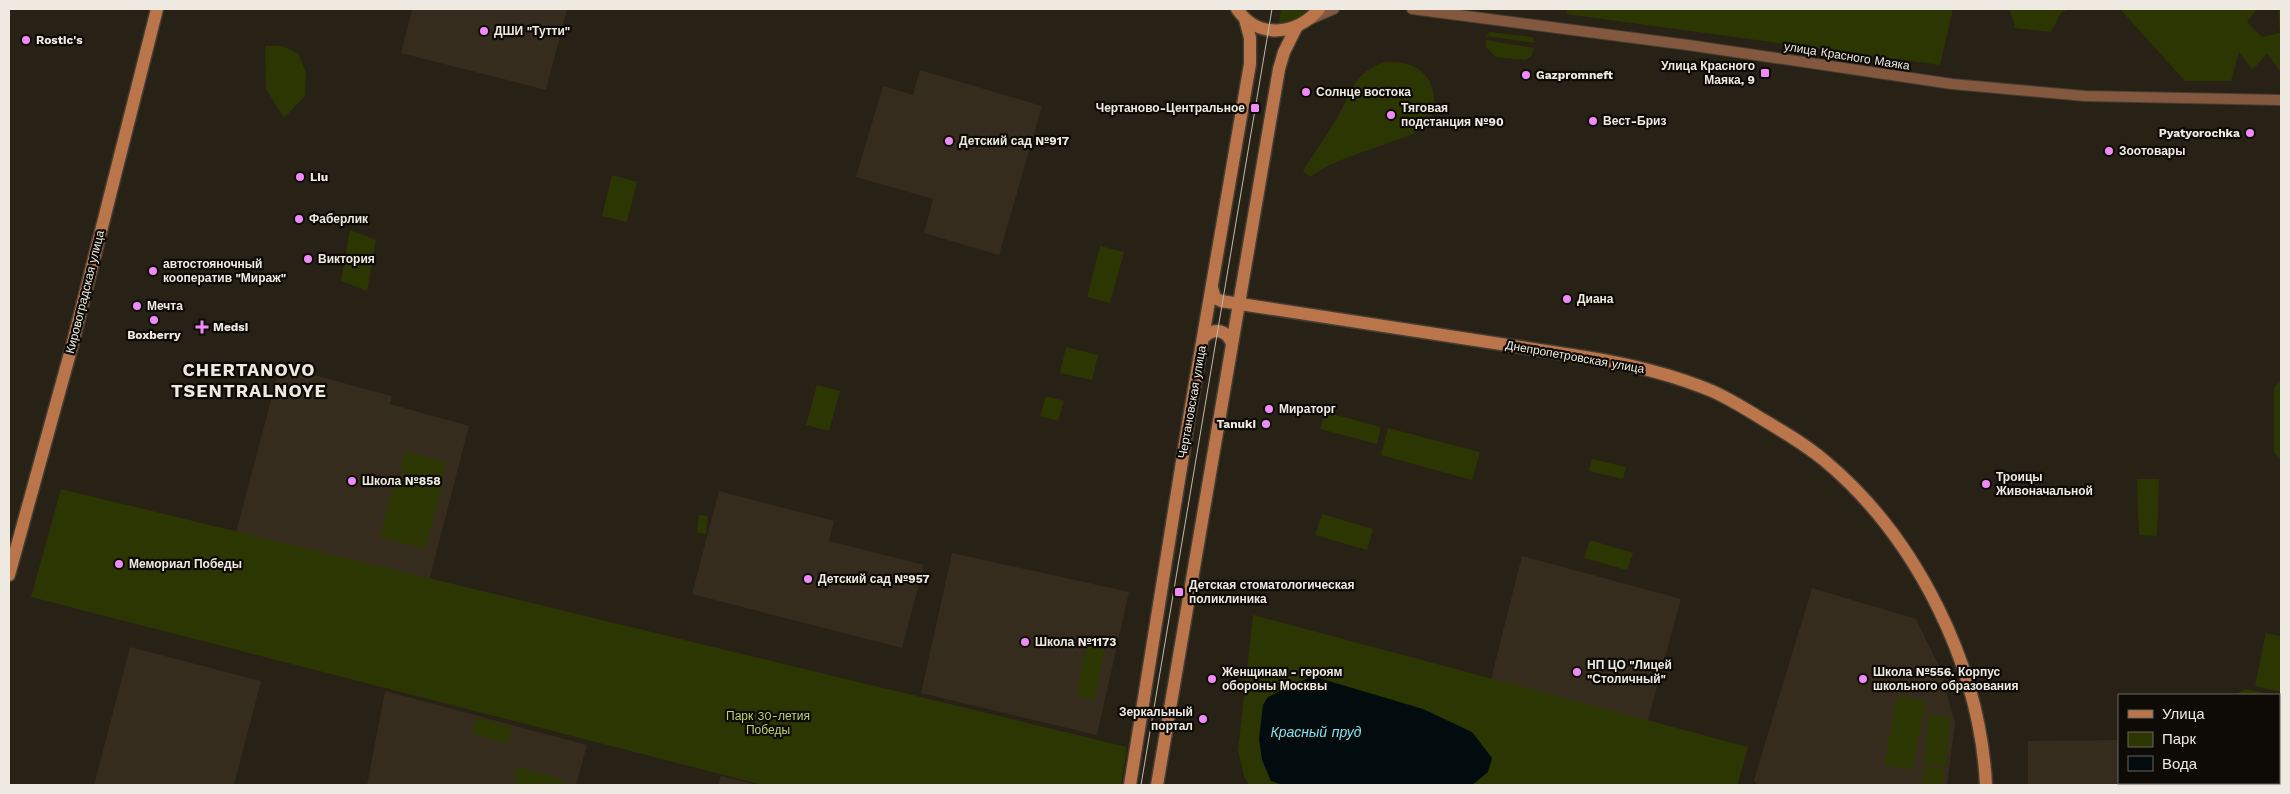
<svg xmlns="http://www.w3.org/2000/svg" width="2290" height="794" viewBox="0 0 2290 794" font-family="'Work Sans',sans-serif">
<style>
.education{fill:#362c1d}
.green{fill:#2c3602}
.water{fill:#020c0f}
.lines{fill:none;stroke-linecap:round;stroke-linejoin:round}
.street-casing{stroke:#443d33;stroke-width:12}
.secondary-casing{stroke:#443d33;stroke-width:15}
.street{stroke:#84583e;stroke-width:10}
.secondary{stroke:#bb754a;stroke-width:12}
.tram{stroke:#bfbab1;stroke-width:1}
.poi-dot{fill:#ee8bf8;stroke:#0e0b07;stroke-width:2}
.labels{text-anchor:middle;stroke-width:4.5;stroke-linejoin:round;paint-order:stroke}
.poi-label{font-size:12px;font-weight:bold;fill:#eeeae2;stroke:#0e0b07;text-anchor:start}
.street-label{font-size:12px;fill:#eeeae2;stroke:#0e0b07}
.park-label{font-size:12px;fill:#bad272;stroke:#0e0b07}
.water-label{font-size:14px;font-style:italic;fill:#7ce2f9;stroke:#0e0b07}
.district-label{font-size:18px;font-weight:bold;letter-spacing:1px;fill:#eeeae2;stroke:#0e0b07}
</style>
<rect width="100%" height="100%" fill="#282116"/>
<!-- education -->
<g class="education">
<polygon points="412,9 567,9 546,90 401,53"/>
<polygon points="920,70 1042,106 999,255 924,233 933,199 856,177 883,86 913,95"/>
<polygon points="280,366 392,396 390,404 469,426 424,600 235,536"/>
<polygon points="719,491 834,521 829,541 924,565 902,648 692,594"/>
<polygon points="952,553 1129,592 1097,735 921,693"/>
<polygon points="1522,556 1681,599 1640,749 1485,703"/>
<polygon points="1812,588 1916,619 1939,666 1955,723 1947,785 1757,785 1754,780"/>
<polygon points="130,647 261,681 234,785 94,785"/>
<polygon points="385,691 587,745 576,785 367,785"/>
<polygon points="2119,740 2119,783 2173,783 2173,785 2028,785 2028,741"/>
<polygon points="721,776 757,785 718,785"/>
</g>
<!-- green -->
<g class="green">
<path d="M1281 9H1312C1301 18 1293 23 1279 23Z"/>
<polygon points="1567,9 1953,9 1940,65 1566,14"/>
<polygon points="2009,9 2069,9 2061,13 2051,32 2013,28 2015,26"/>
<polygon points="2120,9 2257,9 2247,22 2262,37 2280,33 2278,9 2281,9 2281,72 2267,54 2252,70 2239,52 2231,81 2185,81"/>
<polygon points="1490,32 1532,37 1535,43 1486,36"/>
<polygon points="1486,40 1534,48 1532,55 1526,60 1496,57 1486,47"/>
<polygon points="265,46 282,46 298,53 306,72 305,96 284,118 266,89"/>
<path d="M1386 62C1401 62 1415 63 1425 75 1436 87 1438 113 1426 125 1418 134 1402 138 1391 142 1364 152 1334 160 1310 177L1303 171C1314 153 1327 136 1337 118 1352 92 1353 72 1386 62Z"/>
<polygon points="612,175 637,182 627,222 602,216"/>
<polygon points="350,230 376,240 367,291 341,281"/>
<polygon points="1100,246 1124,252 1110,303 1087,297"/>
<polygon points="1066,347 1098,355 1092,380 1060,373"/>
<polygon points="2281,379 2281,461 2274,452 2274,388"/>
<polygon points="817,385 840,391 829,431 806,425"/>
<polygon points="1046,396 1064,401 1058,421 1040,416"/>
<polygon points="1325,412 1381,427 1377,444 1320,429"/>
<polygon points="1388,428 1480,452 1472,480 1381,455"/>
<polygon points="405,451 446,462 441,482 400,471"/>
<polygon points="1592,459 1626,467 1623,479 1589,471"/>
<polygon points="396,474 442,486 425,549 380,537"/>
<polygon points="2137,479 2159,479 2157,536 2139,535"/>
<polygon points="61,489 1127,747 1121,785 763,785 31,597"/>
<polygon points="1322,514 1373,529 1367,550 1315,535"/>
<polygon points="699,515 708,516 706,534 697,533"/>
<polygon points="1590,540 1633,553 1627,570 1584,558"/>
<polygon points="1253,615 1748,747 1738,783 1740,785 1249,785 1244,776 1238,751"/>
<polygon points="2266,633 2281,636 2281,692 2255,686"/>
<polygon points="1088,639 1106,643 1094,700 1076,696"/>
<polygon points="2245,689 2281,696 2281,722 2279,722 2279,695 2235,695"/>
<polygon points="1897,695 1926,701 1912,770 1884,765"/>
<polygon points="1929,715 1950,717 1946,766 1924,764"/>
<polygon points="477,717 512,728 507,744 472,733"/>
<polygon points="2279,739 2281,739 2281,785 2215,785 2216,783 2279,783"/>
<polygon points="1926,766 1945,770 1942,785 1922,785"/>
<polygon points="518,767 564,780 563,785 514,785"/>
</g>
<!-- water -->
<polygon class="water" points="1312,676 1423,709 1472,732 1492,758 1488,772 1472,785 1283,785 1271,781 1262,760 1259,739 1263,705 1268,697"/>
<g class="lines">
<defs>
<g id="street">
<polyline points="1412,9 1688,45 1952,84 2085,96 2281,100"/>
<polyline points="1311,19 1334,9"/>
</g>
<g id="secondary">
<path d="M1237 9C1258 40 1297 35 1319 9"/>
<path d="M1212 288 1215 298 1221 301 1585 357C1629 364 1671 374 1712 391 1730 399 1746 409 1762 419 1784 432 1806 445 1825 461 1917 538 1980 666 1986 785"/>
<path d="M1204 337C1215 327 1226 330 1232 343"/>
<polyline points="9,575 72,346 157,9"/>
<polyline points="1130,785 1189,418 1250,64 1250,38 1245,19"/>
<polyline points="1157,785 1279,69 1284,52 1296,28"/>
</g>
</defs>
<!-- street casing -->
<use href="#street" class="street-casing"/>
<!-- secondary casing -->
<use href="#secondary" class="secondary-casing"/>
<!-- street -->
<use href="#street" class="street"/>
<!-- secondary -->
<use href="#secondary" class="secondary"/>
<!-- tram -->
<polyline class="tram" points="1141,785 1272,9"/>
</g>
<!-- markers -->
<g class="poi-dot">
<circle cx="484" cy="31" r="5"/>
<circle cx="26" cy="40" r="5"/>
<rect x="1760" y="68" width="10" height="10" rx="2.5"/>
<circle cx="1526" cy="75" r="5"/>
<circle cx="1306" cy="92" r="5"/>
<rect x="1250" y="103" width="10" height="10" rx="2.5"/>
<circle cx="1391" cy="115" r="5"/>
<circle cx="1593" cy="121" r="5"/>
<circle cx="2250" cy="133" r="5"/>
<circle cx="949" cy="141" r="5"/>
<circle cx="2109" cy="151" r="5"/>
<circle cx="300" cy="177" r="5"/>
<circle cx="299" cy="219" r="5"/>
<circle cx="308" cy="259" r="5"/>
<circle cx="153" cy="271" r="5"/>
<circle cx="1567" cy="299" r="5"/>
<circle cx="137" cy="306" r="5"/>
<circle cx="154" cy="320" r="5"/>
<path d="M199.5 319.5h5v5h5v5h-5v5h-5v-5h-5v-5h5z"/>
<circle cx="1269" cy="409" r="5"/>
<circle cx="1266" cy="424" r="5"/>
<circle cx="352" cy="481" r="5"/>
<circle cx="1986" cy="484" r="5"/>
<circle cx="119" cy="564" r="5"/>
<circle cx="808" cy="579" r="5"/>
<rect x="1174" y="587" width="10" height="10" rx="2.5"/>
<circle cx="1025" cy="642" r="5"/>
<circle cx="1577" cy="672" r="5"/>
<circle cx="1212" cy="679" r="5"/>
<circle cx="1863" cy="679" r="5"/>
<circle cx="1203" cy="719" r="5"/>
</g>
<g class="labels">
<!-- poi labels -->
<g class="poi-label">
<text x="494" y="35">ДШИ "Тутти"</text>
<text x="36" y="44">Rostic's</text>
<text x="1755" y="70" text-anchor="end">Улица Красного<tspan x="1755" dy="14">Маяка, 9</tspan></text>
<text x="1536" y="79">Gazpromneft</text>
<text x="1316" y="96">Солнце востока</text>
<text x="1245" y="112" text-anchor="end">Чертаново-Центральное</text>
<text x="1401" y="112">Тяговая<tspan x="1401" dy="14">подстанция №90</tspan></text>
<text x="1603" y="125">Вест-Бриз</text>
<text x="2240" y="137" text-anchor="end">Pyatyorochka</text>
<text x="959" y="145">Детский сад №917</text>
<text x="2119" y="155">Зоотовары</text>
<text x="310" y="181">Liu</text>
<text x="309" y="223">Фаберлик</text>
<text x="318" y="263">Виктория</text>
<text x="163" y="268">автостояночный<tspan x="163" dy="14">кооператив "Мираж"</tspan></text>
<text x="1577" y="303">Диана</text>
<text x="147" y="310">Мечта</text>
<text x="213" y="331">Medsi</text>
<text x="154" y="339" text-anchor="middle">Boxberry</text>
<text x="1279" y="413">Мираторг</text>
<text x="1256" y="428" text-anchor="end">Tanuki</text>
<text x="1996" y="481">Троицы<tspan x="1996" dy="14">Живоначальной</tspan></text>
<text x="362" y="485">Школа №858</text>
<text x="129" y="568">Мемориал Победы</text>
<text x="818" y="583">Детский сад №957</text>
<text x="1189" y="589">Детская стоматологическая<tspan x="1189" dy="14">поликлиника</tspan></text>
<text x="1035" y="646">Школа №1173</text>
<text x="1587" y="669">НП ЦО "Лицей<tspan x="1587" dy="14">"Столичный"</tspan></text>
<text x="1222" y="676">Женщинам - героям<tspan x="1222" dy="14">обороны Москвы</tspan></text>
<text x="1873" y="676">Школа №556. Корпус<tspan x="1873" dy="14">школьного образования</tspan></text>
<text x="1193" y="716" text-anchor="end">Зеркальный<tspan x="1193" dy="14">портал</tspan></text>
</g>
<!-- street labels -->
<g class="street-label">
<text transform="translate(1847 56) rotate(9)" y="4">улица Красного Маяка</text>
<text transform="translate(85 292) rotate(-76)" y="4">Кировоградская улица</text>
<text transform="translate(1575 357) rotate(10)" y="4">Днепропетровская улица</text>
<text transform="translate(1192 402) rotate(-80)" y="4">Чертановская улица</text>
</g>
<!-- park labels -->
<g class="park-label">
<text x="768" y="720">Парк 30-летия<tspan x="768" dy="14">Победы</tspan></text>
</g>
<!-- water labels -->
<g class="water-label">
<text x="1316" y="737">Красный пруд</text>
</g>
<!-- district labels -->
<g class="district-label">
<text x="249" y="376">CHERTANOVO<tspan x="249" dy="21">TSENTRALNOYE</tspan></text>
</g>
</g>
<!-- border -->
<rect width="2290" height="794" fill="none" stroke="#eeeae2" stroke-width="20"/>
<!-- legend -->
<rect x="2118" y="694" width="162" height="90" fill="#0e0b07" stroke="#68645f"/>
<rect x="2128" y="710" width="25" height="8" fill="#bb754a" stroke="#68645f"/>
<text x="2162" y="719" font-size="15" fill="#eeeae2">Улица</text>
<rect x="2128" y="732" width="25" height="15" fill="#2c3602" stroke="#68645f"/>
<text x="2162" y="744" font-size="15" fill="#eeeae2">Парк</text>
<rect x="2128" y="756" width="25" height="15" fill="#020c0f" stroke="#68645f"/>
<text x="2162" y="769" font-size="15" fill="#eeeae2">Вода</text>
</svg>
